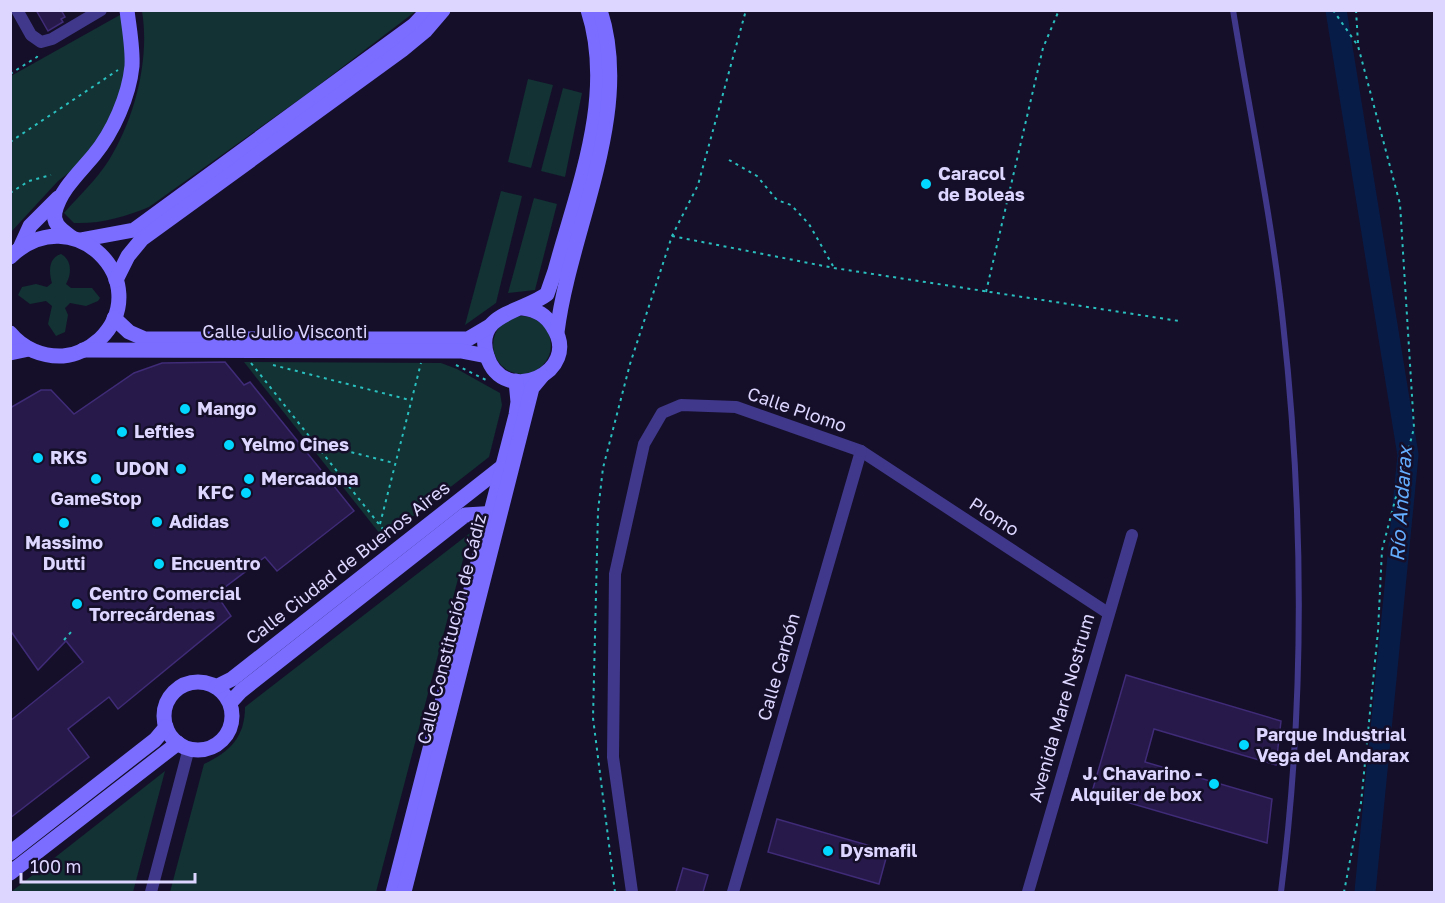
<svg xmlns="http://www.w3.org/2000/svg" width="1445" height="903" viewBox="0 0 1445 903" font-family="'Golos Text',sans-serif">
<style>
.green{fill:#123233}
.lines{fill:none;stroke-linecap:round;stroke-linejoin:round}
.river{stroke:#081c48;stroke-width:21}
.building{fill:#271a4a;stroke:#3f2b77;stroke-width:1.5}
.path{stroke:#2abfbf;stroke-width:2;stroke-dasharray:3 4.5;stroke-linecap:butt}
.lane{stroke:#40388a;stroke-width:6}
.street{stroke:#40388a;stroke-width:12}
.secondary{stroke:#7a6dff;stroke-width:15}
.poi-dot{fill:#02d7ff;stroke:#150f29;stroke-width:2}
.labels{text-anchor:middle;stroke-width:5;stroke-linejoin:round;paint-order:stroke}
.poi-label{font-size:18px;font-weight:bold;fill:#ddd6ff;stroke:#150f29;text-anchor:start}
.street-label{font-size:18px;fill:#ddd6ff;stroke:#150f29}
.water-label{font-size:20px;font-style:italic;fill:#64aeff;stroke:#150f29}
</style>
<rect width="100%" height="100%" fill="#150f29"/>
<!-- green -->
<g class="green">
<polygon points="127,11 132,65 97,151 58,181 11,232 11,76"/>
<path d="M142 11V10L416 11 311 91 149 207C124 217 101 224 74 223L64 213C79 196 97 179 109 160 135 118 150 59 142 11Z"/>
<polygon points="528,79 553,85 531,168 508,162"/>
<polygon points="563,88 582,93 565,177 541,171"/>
<polygon points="501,191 522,196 496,303 465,325"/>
<polygon points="534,198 557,204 535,290 508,293"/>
<path d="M61 254C72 260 72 274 66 284L71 288H92L100 298 98 301 86 306 70 303 65 308 68 315 65 332 56 336 48 324 52 306 46 301 30 304 18 295 22 287 36 284 47 287 52 283C49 272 48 258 61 254Z"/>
<circle cx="522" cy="345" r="29"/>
<polygon points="244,362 441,363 457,369 500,393 502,405 489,457 384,539"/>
<path d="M470 533 376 892H170L204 764C230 752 245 737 245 707Z"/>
<polygon points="165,771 133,892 11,892"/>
</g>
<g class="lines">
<!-- river -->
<polyline class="river" points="1336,10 1408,455 1365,892"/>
</g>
<!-- building -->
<g class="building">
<polygon points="36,10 61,10 65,17 61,19 63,22 48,31"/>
<polygon points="225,362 244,385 250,382 354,511 277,571 265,557 216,594 231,616 118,709 109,697 68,729 89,757 10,818 10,721 83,662 66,641 38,670 10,630 10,408 41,390 51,390 74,414 134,373 162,363"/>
<polygon points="1126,675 1281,721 1276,765 1154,729 1145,762 1272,799 1267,843 1092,792"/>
<polygon points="777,819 888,851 879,884 768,852"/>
<polygon points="683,868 708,875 703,892 676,892"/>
</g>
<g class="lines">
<!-- path -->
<g class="path">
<polyline points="1333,10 1358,46 1400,204 1414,428 1382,550 1378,631 1361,803 1344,892"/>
<polyline points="1356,10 1358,43"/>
<polyline points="10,74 37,57 38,53"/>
<polyline points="10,142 118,70"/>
<polyline points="729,160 757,176 777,200 791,205 809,224 833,266"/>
<polyline points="10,193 29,181 51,175"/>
<polyline points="672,236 834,268 1179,321"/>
<polyline points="986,292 1043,48 1059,10"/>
<polyline points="251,363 390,538"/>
<polyline points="273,365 410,400"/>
<polyline points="456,365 486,380"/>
<polyline points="315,443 394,463"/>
<polyline points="380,524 421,363"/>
<polyline points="64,640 72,631"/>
<polyline points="615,892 593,718 598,511 603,468 630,364 672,236 698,185 746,10"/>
</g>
<!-- lane -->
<path class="lane" d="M1233 10C1250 115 1272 219 1283 323 1304 514 1305 703 1281 892"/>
<!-- street -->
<g class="street">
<polyline points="17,10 31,35 41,42 52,39 101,10"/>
<polyline points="151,892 189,748"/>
<polyline points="632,892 613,757 615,574 644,444 662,413 681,405 736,407 861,451 1108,613"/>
<polyline points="733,892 861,451"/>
<polyline points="1028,892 1132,535"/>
</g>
<!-- secondary -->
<g class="secondary">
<path d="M71 237C62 230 52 224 55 212 60 190 80 172 94 155 113 132 129 96 132 66 133 48 129 28 127 10"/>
<polyline points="80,240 134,230 414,25 428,10"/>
<polyline points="20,248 30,226 58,198"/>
<path d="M10 257C73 196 157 283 100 339 90 348 76 355 63 356 43 357 23 349 10 333"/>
<polyline points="116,280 128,256 142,239 402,50 425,31 443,10"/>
<path d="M523 308C537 310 546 315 553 327 583 372 503 408 487 356 473 313 524 312 547 294L555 271C577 189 616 96 588 10"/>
<polyline points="114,318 129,332 145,339 468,339 490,326"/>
<path d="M557 332C570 229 634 113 600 10"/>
<polyline points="83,350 461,351 487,356"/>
<polyline points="10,353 29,349"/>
<circle cx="198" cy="716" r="34"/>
<polyline points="216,687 232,679 502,467"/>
<polyline points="230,703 241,691 465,515 498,513"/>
<polyline points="10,853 155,740 166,727"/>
<polyline points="10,873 178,743"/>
<polyline points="393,892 516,415 518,402 516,381"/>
<polyline points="404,892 532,388 542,376"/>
</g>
</g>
<!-- markers -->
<g class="poi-dot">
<circle cx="926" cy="184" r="6"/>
<circle cx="185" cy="409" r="6"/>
<circle cx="122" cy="432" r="6"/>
<circle cx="229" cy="445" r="6"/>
<circle cx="38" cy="458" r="6"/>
<circle cx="181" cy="469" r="6"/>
<circle cx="96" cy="479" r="6"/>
<circle cx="249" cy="479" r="6"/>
<circle cx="246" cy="493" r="6"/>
<circle cx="157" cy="522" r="6"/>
<circle cx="64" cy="523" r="6"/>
<circle cx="159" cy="564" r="6"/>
<circle cx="77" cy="604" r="6"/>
<circle cx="1244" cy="745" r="6"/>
<circle cx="1214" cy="784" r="6"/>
<circle cx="828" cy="851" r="6"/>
</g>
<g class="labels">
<!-- poi labels -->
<g class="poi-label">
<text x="938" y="180">Caracol<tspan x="938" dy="21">de Boleas</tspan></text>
<text x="197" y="415">Mango</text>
<text x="134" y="438">Lefties</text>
<text x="241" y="451">Yelmo Cines</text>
<text x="50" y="464">RKS</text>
<text x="169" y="475" text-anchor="end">UDON</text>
<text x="261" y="485">Mercadona</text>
<text x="234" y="499" text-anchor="end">KFC</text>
<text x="96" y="505" text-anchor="middle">GameStop</text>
<text x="169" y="528">Adidas</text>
<text x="64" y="549" text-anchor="middle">Massimo<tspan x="64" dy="21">Dutti</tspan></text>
<text x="171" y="570">Encuentro</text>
<text x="89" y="600">Centro Comercial<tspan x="89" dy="21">Torrecárdenas</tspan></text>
<text x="1256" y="741">Parque Industrial<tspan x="1256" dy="21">Vega del Andarax</tspan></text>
<text x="1202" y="780" text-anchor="end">J. Chavarino -<tspan x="1202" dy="21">Alquiler de box</tspan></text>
<text x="840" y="857">Dysmafil</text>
</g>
<!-- street labels -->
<g class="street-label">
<text x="285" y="338">Calle Julio Visconti</text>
<text transform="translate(797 410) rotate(19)" y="6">Calle Plomo</text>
<text transform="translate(994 517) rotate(33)" y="6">Plomo</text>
<text transform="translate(348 563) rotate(-38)" y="6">Calle Ciudad de Buenos Aires</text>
<text transform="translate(452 629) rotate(-76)" y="6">Calle Constitución de Cádiz</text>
<text transform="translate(779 667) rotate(-74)" y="6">Calle Carbón</text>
<text transform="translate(1062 708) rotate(-74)" y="6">Avenida Mare Nostrum</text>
</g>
<!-- water labels -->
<g class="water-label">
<text transform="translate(1401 504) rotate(-86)" y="7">Río Andarax</text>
</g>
</g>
<!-- border -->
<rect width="1445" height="903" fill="none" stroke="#ddd6ff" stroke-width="24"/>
<!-- scale -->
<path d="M21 873v9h174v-9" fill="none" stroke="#ddd6ff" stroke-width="3"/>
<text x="30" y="873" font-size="18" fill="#ddd6ff" stroke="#150f29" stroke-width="4.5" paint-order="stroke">100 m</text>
</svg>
